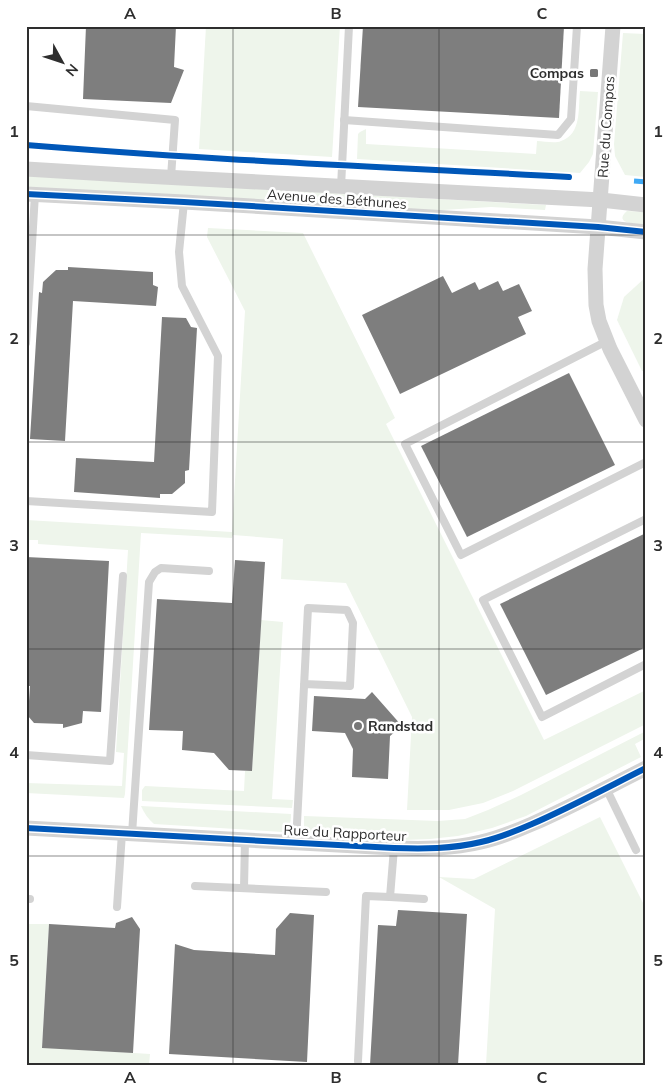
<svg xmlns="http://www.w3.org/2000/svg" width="672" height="1091" viewBox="0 0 672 1091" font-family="Mulish,sans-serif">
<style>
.green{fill:#eef5eb}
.building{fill:#7e7e7e}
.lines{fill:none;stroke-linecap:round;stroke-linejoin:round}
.service{stroke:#d3d3d3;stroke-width:8}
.minor{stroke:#d3d3d3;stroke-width:15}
.quiet{stroke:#3fa9f5;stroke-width:5;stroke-dasharray:10 5;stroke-linecap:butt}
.cycleway-casing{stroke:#fff;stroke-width:9}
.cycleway{stroke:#0057b8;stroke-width:6}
.grid{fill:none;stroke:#2e2e2e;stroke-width:1;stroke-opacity:0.55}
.poi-dot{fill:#777;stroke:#fff;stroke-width:2}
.labels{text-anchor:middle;stroke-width:5;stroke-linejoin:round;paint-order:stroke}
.poi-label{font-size:14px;font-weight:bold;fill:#2e2e2e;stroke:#fff;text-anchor:end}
.street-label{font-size:14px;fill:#2e2e2e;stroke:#fff}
.neatline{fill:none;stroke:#2e2e2e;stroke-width:2}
.grid-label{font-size:16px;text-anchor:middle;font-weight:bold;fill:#2e2e2e}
</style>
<rect width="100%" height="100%" fill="#fff"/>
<!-- green -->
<g class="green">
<polygon points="206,26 340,26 332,157 199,149"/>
<polygon points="646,26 646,177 625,175 615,156 614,144 623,33 645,34"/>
<path d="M580 91 598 92 593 154 589 162 580 173 357 159 358 134 360 132 366 129V144L536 154 537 141C544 141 555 144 561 141 582 134 578 108 580 91Z"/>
<polygon points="26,175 134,182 546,205 545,210 491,207 427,211 26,188"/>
<path d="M627 211 646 212V225C638 224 612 224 627 211Z"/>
<polygon points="208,228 303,233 395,418 386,424 544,740 646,690 646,724 513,791 483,803 449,810 407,810 412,717 346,583 281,579 283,539 233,535 232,538 141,533 125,794 124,798 26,793 26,783 122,786 124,753 116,752 128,550 38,544 38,540 26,540 26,520 232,532 245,311 207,237"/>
<polygon points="646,277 646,371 642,371 617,320 624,297"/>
<polygon points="261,620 283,622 272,799 293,800 292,808 142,801 142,790 145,786 244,791 245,771 252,771"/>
<polygon points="646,731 646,738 635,744 641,757 526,816 492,828 458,836 430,839 403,840 310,833 304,826 304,816 438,821 465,819 488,810 521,795"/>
<path d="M141 806 291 814C291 822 290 827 283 832L154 824C148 819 144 813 141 806Z"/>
<polygon points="600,817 646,909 646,1065 486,1065 495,909 439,877 474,879"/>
<polygon points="26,924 49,924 42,1047 150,1054 149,1065 26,1065"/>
</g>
<!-- building -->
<g class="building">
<polygon points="86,26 176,26 174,67 184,70 171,103 83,99"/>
<polygon points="363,26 564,26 559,118 358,107"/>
<polygon points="68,267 153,272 153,285 158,287 156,306 73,301 65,441 30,439 39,292 42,293 43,282 56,270 68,270"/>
<polygon points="443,276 452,293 475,282 479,290 498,281 503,291 519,284 532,311 518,317 526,334 400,394 362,315"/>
<polygon points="162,317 186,318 191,327 197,328 189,470 185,471 185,483 172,494 160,494 160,498 74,492 76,458 154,462"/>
<polygon points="569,373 615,465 467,537 421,446"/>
<polygon points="646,533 646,647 546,695 500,604"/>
<polygon points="26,557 109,561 101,712 83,711 82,723 63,728 63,724 34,723 28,716 30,686 26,686"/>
<polygon points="235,560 265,562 252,771 229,770 214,753 182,750 183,731 149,730 157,599 232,603"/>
<polygon points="372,692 402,726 390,736 388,779 352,777 353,749 345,733 312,731 314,696 365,699"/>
<polygon points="398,910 467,914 458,1065 370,1065 378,925 396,926"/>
<polygon points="290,913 314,915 307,1062 169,1054 175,944 194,950 275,955 276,929"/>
<polygon points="132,917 140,929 133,1053 42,1048 49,924 115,928 116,923"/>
</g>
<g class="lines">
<!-- service -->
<g class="service">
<polyline points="26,106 175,120 171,177"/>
<polyline points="344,120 558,135 571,119 577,26"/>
<polyline points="341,187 349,26"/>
<polyline points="607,341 405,444 461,555 646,462"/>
<polyline points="26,343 35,194"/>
<polyline points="26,501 212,512 218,356 182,286 179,252 184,202"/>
<polyline points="646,519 483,600 542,717 646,664"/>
<polyline points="26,755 110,761 123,576"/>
<polyline points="606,788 636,850"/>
<polyline points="132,834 149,582 155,572 161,568 209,571"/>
<polyline points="296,843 308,608 347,610 353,623 350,686 304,684"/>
<polyline points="394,848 390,897 424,899"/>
<polyline points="195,886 326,892"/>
<polyline points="244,888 245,840"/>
<polyline points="26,899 30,899"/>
<polyline points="117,907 122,833"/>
<polyline points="358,1061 366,896 390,897"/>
</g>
<!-- minor -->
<g class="minor">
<polyline points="613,26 595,269 596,305 599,321 610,349 646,420"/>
<polyline points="26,169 125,175 601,200 646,205"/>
<polyline points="26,194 184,202 598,227 646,232"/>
<path d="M26 828 394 848C423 849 452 849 481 842 499 838 516 831 532 824 571 807 608 787 646 768"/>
</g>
<!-- quiet -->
<polyline class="quiet" points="634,181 646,182"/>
<defs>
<g id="cycleway">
<path d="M26 145C207 160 388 167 569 177"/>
<polyline points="26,194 184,202 598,227 646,232"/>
<path d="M26 828 394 848C423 849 452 849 481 842 499 838 516 831 532 824 571 807 608 787 646 768"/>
</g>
</defs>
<!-- cycleway casing -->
<use href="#cycleway" class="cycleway-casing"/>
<!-- cycleway -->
<use href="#cycleway" class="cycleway"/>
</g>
<!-- grid -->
<path class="grid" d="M233 26V1065M439 26V1065M26 235H646M26 442H646M26 649H646M26 856H646"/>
<!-- markers -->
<g class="poi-dot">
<rect x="589" y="68" width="10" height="10" rx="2.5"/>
<circle cx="358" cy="726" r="5"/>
</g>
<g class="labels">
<!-- poi labels -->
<g class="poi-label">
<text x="584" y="78">Compas</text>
<text x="368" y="731" text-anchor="start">Randstad</text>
</g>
<!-- street labels -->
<g class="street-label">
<text transform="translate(606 127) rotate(-86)" y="5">Rue du Compas</text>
<text transform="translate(337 199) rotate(4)" y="5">Avenue des Béthunes</text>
<text transform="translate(345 833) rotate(3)" y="5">Rue du Rapporteur</text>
</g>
</g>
<!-- border -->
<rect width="672" height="1091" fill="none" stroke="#ffffff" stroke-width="55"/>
<!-- north arrow -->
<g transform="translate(62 62) rotate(130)" stroke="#ffffff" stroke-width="4" paint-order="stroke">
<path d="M0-4L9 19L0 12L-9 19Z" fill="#2e2e2e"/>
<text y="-8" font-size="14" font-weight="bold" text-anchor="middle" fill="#2e2e2e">N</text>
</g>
<rect x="28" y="28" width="616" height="1036" class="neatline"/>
<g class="grid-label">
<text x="130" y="19">A</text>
<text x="336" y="19">B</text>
<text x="542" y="19">C</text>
<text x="14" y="137">1</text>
<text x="658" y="137">1</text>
<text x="14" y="344">2</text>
<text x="658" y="344">2</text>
<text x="14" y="551">3</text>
<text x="658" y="551">3</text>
<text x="14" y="758">4</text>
<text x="658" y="758">4</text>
<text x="14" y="966">5</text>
<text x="658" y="966">5</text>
<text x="130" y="1083">A</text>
<text x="336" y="1083">B</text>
<text x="542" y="1083">C</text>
</g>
</svg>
